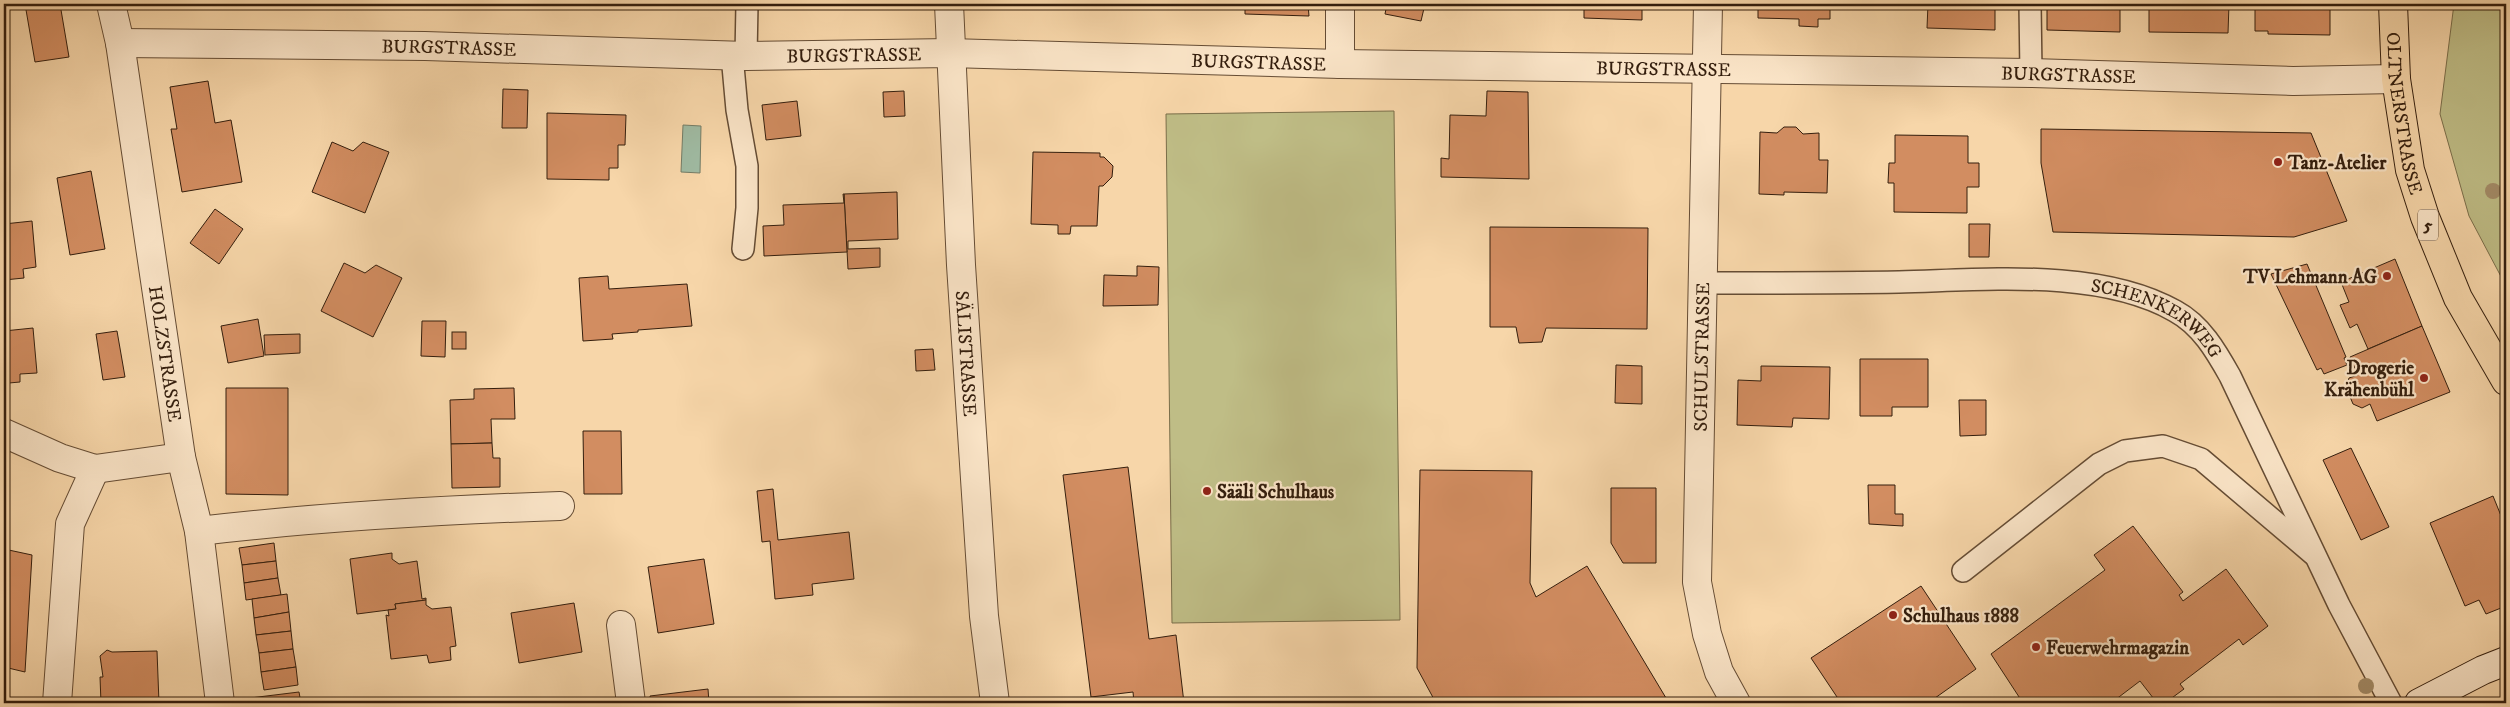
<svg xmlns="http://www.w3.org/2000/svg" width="2510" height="707" viewBox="0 0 2510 707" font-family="'IM FELL DW Pica',serif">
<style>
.green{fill:#bfbd86;stroke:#7a6e4a}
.water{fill:#9fbaa2;stroke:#747c66}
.building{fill:#d28d61;stroke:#341e0d}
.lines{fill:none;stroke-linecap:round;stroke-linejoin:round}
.lane-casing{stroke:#654c34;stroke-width:24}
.street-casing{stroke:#654c34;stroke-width:30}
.secondary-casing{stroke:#341e0d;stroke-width:30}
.primary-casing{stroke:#341e0d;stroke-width:30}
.lane{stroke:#fae4c7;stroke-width:21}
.street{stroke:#fae4c7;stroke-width:28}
.secondary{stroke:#fae4c7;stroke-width:28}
.primary{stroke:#f7d6a9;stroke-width:28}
.tree{fill:#a38b67}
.poi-dot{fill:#8f2418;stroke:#fae4c7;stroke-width:2}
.labels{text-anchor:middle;stroke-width:4.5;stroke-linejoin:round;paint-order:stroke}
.shield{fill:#fae4c7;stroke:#6f5945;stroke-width:1}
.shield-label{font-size:18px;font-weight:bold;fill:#341e0d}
.street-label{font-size:19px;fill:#341e0d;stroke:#fae4c7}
.poi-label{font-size:19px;font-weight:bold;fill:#341e0d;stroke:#fae4c7;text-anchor:start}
</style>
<rect width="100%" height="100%" fill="#f7d6a9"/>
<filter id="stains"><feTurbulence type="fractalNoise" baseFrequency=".004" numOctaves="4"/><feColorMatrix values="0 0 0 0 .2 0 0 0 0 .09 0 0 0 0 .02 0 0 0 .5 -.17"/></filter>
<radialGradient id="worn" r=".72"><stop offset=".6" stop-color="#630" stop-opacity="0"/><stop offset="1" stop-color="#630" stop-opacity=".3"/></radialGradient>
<!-- green -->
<g class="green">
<polygon points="2454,4 2506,4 2506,58 2504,59 2506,63 2506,286 2469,216 2440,114"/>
<polygon points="1394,111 1400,620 1172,623 1166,114"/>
</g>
<!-- water -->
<polygon class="water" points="683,125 701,126 700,173 681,172"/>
<!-- building -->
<g class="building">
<polygon points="25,4 60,4 69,57 35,62"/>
<polygon points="791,4 845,4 845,5"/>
<polygon points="1245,4 1308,4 1309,16 1245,14"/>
<polygon points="1387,4 1425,4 1421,21 1385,14"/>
<polygon points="1584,4 1642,4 1642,20 1584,18"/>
<polygon points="1758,4 1830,4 1830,19 1818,19 1818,27 1799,26 1799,19 1758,18"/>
<polygon points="1928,4 1995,4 1995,30 1927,28"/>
<polygon points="2047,4 2120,4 2120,32 2047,30"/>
<polygon points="2149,4 2229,4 2228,33 2149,32"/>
<polygon points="2255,4 2330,4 2330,35 2268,34 2268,31 2255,31"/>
<polygon points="208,81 215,123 231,120 242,182 182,192 171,129 177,129 170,87"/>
<polygon points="503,89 528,90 527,128 502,128"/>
<polygon points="904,91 905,116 884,117 883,92"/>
<polygon points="1487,91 1528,92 1529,179 1441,177 1441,158 1449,159 1450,115 1486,116"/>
<polygon points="797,101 801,136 766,140 762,105"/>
<polygon points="547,113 626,115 625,145 618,145 618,168 609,168 609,180 547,179"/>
<polygon points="1784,127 1796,127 1803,134 1819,133 1819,160 1828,160 1827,193 1784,192 1784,195 1759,194 1760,132 1777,133"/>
<polygon points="2041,129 2311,133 2347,221 2294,237 2053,232 2041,163"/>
<polygon points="1895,135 1968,136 1968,163 1979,163 1979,187 1967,187 1967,213 1894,212 1894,183 1888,183 1889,163 1895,163"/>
<polygon points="332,142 353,151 363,142 389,152 365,213 312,192"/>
<polygon points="1033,152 1100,153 1100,157 1104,157 1113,166 1112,177 1103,186 1099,186 1097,226 1071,226 1070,234 1058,234 1058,225 1031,224"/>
<polygon points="91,171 105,249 70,255 57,178"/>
<polygon points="897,192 898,239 848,241 848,249 880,248 880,267 848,269 844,194"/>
<polygon points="843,194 844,194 847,252 764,256 763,226 784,225 783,205 844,203"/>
<polygon points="215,209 243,229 219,264 190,243"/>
<polygon points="32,221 36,267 23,269 24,278 4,280 4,224"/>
<polygon points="1969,224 1990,224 1989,257 1969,257"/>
<polygon points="1490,227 1648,228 1647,329 1546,328 1542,342 1519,343 1516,327 1490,327"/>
<polygon points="2395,259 2422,326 2368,349 2357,324 2350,328 2340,305 2349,302 2341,282"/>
<polygon points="344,263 365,273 376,265 402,278 373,337 321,311"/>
<polygon points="2307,264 2346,357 2344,358 2347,365 2324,374 2321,368 2317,370 2271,274"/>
<polygon points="1137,266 1159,267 1158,305 1103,306 1104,275 1137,276"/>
<polygon points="608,276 609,289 687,284 692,326 638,330 638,332 612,334 613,339 583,341 579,278"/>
<polygon points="258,319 264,356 228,363 221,326"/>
<polygon points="422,321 446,321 445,357 421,356"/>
<polygon points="2422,326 2450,392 2377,421 2370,404 2362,408 2353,404 2346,387 2349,378 2358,375 2350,357"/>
<polygon points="33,328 37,373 20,374 20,382 9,383 8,376 4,376 4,331"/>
<polygon points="117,331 125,377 103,380 96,334"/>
<rect x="452" y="332" width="14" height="17"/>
<polygon points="300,334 300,353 265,355 264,335"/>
<polygon points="933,349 935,370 916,371 915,350"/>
<polygon points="1860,359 1928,359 1928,407 1892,407 1892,416 1860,416"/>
<polygon points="1616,365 1642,366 1642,404 1615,403"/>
<polygon points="1761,366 1830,367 1829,419 1793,418 1792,427 1737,425 1738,380 1761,381"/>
<polygon points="226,388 288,388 288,495 226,494"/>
<polygon points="514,388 515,419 491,419 492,443 451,444 450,400 474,399 474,389"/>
<polygon points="1959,400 1986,400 1986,435 1960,436"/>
<polygon points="583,431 621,431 622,494 584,494"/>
<polygon points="492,443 493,458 500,458 500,487 452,488 451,444"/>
<polygon points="2351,448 2389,527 2361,540 2323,460"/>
<polygon points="1128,467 1149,639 1176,635 1184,703 1134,703 1133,692 1091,697 1063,475"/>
<polygon points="1420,470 1532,471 1530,583 1536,597 1587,566 1669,703 1436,703 1417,668"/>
<polygon points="1868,485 1895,485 1895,514 1903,514 1903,526 1869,524"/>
<polygon points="1611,488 1656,488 1656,563 1623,563 1611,543"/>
<polygon points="773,489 778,540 849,532 854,579 812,584 813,595 775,599 770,541 762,542 757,491"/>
<polygon points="2493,496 2506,528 2506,606 2486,614 2479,600 2465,606 2430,523"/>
<polygon points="2133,526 2183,592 2179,595 2183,601 2226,569 2268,626 2243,645 2239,639 2180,684 2184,689 2165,703 2157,703 2140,681 2111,703 2023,703 1991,654 2105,570 2094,555"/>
<polygon points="274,543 276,561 242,565 239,548"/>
<polygon points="4,549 32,555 25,672 4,667"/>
<polygon points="392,553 392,559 399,564 417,561 422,599 426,598 426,600 395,604 396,609 357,614 350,559"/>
<polygon points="704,559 714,624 658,633 648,567"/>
<polygon points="276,561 278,578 244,583 242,565"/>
<polygon points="278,578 281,595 246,600 244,583"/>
<polygon points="1921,586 1976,669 1928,703 1841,703 1811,658"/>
<polygon points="287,594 289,612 254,618 252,599"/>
<polygon points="426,600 426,605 432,609 451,607 456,646 450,647 451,660 429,663 427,655 391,659 386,615 389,616 388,610 396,609 395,604"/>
<polygon points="574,603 582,652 519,663 511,613"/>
<polygon points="289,612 291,631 256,635 254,618"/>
<polygon points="291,631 293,649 259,653 256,635"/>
<polygon points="293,649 296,667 261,672 259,653"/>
<polygon points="107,650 112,652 157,651 159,703 101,703 100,677 103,677 100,656"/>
<polygon points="296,667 298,685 264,690 261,672"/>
<polygon points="708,689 709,703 651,703 650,696"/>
<polygon points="299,692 301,703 252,703 252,701 242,702 242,699"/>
</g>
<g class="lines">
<defs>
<g id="lane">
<polyline points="2030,4 2031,73"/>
<polyline points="732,55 737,110 747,166 747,208 743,249"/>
<polyline points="746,56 747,4"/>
<path id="s1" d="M1702 283C1768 283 1833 283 1899 282 1984 280 2099 268 2175 311 2201 325 2216 351 2230 376L2339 605 2391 703"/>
<polyline points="1963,571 2099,464 2125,451 2163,446 2201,459 2313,554"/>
</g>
<g id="street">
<path id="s2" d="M111 4 120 43 181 457 199 531 220 703"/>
<path id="s3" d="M949 4 961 265 984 616 995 703"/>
<polyline points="1708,4 1697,582 1707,634 1719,672 1736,703"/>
<path id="s4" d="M120 43 425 46 746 56 950 53 1340 64 2031 73 2293 81 2396 79"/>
<polyline points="1340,64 1340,4"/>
<polyline points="4,433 60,458 95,469 181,457"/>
<path d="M199 531C319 517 439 510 560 506"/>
<polyline points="621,625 631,703"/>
<polyline points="57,703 70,524 95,469"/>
</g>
<polyline id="secondary" points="2419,703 2483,670 2506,661"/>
<g id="primary">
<path id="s5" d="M2393 4 2396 79 2410 170 2425 217 2458 298 2506 381"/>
</g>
</defs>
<!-- lane casing -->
<use href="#lane" class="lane-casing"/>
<!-- street casing -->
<use href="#street" class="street-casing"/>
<!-- secondary casing -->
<use href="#secondary" class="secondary-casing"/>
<!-- primary casing -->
<use href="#primary" class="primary-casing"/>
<!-- lane -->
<use href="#lane" class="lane"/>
<!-- street -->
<use href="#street" class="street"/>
<!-- secondary -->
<use href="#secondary" class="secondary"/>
<!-- primary -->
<use href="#primary" class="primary"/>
</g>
<!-- trees -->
<g class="tree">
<circle cx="2493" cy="191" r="8"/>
<circle cx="2366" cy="686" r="8"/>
</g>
<!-- markers -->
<g class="poi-dot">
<circle cx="2278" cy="162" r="5"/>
<circle cx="2387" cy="276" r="5"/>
<circle cx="2424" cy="378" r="5"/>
<circle cx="1207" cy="491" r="5"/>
<circle cx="1893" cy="615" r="5"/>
<circle cx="2036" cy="647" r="5"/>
</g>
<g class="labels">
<!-- shield labels -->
<rect class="shield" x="2418" y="209.5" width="20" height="31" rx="4"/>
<g class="shield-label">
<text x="2428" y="231">5</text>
</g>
<!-- street labels -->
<g class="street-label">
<text dy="7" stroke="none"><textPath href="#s4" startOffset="329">BURGSTRASSE</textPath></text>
<text dy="7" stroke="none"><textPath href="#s4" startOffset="734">BURGSTRASSE</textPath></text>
<text dy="7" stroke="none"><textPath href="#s4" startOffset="1139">BURGSTRASSE</textPath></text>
<text dy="7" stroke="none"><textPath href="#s4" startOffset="1544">BURGSTRASSE</textPath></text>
<text dy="7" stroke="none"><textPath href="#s4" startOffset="1949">BURGSTRASSE</textPath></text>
<text dy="7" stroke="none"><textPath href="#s5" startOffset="110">OLTNERSTRASSE</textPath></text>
<text dy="7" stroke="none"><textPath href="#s1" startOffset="465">SCHENKERWEG</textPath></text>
<text dy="7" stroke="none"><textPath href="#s2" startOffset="354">HOLZSTRASSE</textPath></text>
<text dy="7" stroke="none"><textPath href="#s3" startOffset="350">SÄLISTRASSE</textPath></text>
<text transform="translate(1701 357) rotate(-89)" y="7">SCHULSTRASSE</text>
</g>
<!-- poi labels -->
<g class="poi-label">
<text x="2288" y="169">Tanz-Atelier</text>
<text x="2377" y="283" text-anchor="end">TV Lehmann AG</text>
<text x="2414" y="374" text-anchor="end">Drogerie<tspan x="2414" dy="22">Krähenbühl</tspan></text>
<text x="1217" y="498">Sääli Schulhaus</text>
<text x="1903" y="622">Schulhaus 1888</text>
<text x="2046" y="654">Feuerwehrmagazin</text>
</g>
</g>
<!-- margin -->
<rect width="2510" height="707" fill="none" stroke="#f7d6a9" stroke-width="20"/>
<rect x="5" y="5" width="2500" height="697" fill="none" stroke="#341e0d" stroke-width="2.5"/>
<rect x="10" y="10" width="2490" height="687" fill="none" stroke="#341e0d"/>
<rect width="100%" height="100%" filter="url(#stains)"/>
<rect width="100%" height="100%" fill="url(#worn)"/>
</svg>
